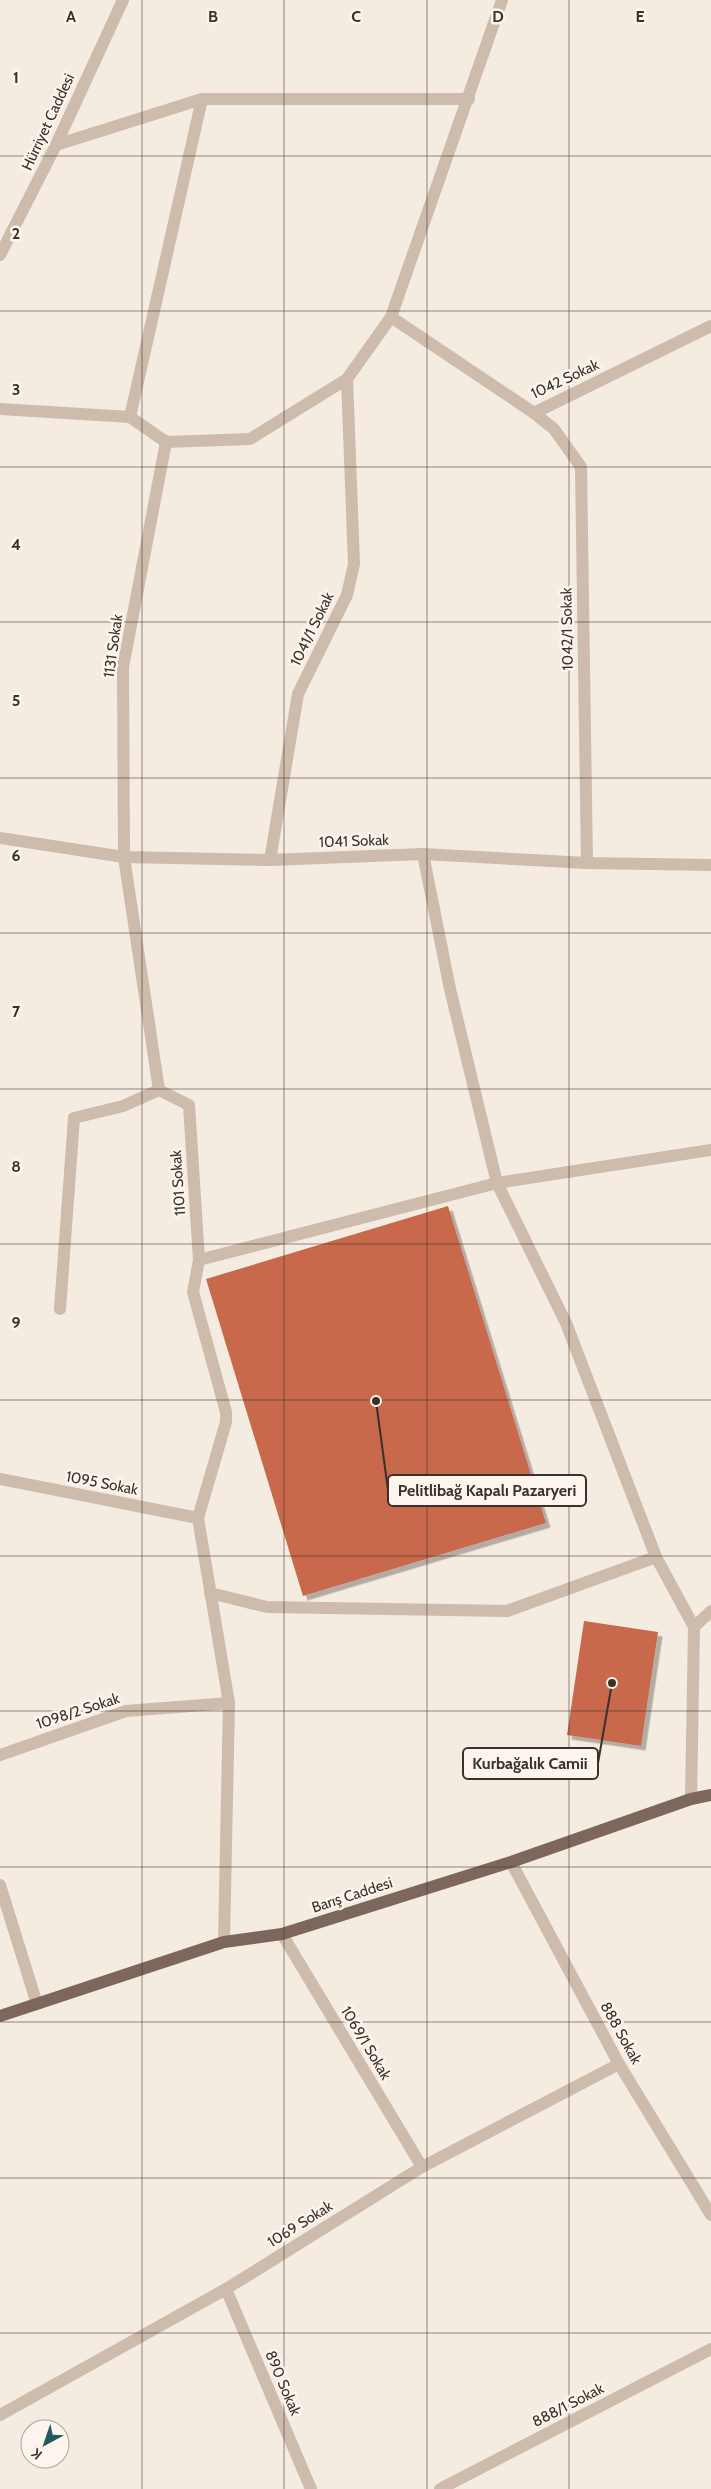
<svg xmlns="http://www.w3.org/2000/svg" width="711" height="2489" viewBox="0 0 711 2489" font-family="Cabin,sans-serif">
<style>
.building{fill:#c8694b;filter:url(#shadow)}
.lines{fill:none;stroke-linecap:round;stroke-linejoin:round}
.minor{stroke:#cdbbac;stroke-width:12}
.major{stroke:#7d675c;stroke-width:12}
.grid{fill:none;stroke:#3b302b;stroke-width:1;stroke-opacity:0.55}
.labels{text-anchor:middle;stroke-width:5;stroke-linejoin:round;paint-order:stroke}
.street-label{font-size:15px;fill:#3b302b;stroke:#fbf5ee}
.grid-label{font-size:16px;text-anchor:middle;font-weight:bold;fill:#3b302b;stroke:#fbf5ee;stroke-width:5;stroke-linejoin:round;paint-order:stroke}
.leader{fill:none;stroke:#3b302b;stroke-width:2}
.callout-dot{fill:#3b302b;stroke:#fbf5ee;stroke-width:2}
.callout{fill:#fbf5ee;stroke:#3b302b;stroke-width:2}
.callout-label{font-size:16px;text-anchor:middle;font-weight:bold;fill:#3b302b}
</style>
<defs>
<filter id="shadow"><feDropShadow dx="4.5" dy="4.5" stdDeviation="0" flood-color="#0004"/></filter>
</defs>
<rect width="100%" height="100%" fill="#f4ebe1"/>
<!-- building -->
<g class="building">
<polygon points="448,1206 546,1523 303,1596 206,1279"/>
<polygon points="584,1621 658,1632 641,1746 567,1735"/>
</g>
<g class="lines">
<!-- minor -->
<g class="minor">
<polyline points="56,145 202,99 469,99"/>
<polyline points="0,255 56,145 123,0"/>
<polyline points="391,317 534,413 554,429 581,467 587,863"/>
<polyline points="0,409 130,417 166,442 250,439 347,379 391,317 502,0"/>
<polyline points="534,413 711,326"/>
<polyline points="130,417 202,99"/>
<polyline points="166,442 123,667 124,857 159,1090 189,1105 199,1260 193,1292 226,1412 226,1422 198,1518 229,1703 224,1942"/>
<polyline points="0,838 124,857 270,860 423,854 587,863 711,865"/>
<polyline points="423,854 450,989 497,1183 566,1323 656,1557 694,1627 691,1799"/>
<polyline points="270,860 298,694 347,595 354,564 347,379"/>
<polyline points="199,1260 497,1183 711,1150"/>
<polyline points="60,1309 74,1118 123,1106 159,1090"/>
<polyline points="0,1479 198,1518"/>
<polyline points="210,1593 267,1607 507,1611 656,1557"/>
<polyline points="694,1627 711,1611"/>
<polyline points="0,1755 126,1711 229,1703"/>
<polyline points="511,1862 619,2064 711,2215"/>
<polyline points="0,1885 37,2004"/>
<polyline points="282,1934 422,2167"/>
<polyline points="226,2289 311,2489"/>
<polyline points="0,2415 226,2289 422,2167 619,2064"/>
<polyline points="440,2489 711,2349"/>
</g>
<!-- major -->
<polyline class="major" points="0,2016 224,1942 282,1934 511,1862 691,1799 711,1795"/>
</g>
<!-- grid -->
<path class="grid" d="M142 0V2489M284 0V2489M427 0V2489M569 0V2489M0 156H711M0 311H711M0 467H711M0 622H711M0 778H711M0 933H711M0 1089H711M0 1244H711M0 1400H711M0 1556H711M0 1711H711M0 1867H711M0 2022H711M0 2178H711M0 2333H711"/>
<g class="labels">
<!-- street labels -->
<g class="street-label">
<text transform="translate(48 122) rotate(-65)" y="5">Hürriyet Caddesi</text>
<text transform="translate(565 379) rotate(-25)" y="5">1042 Sokak</text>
<text transform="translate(312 629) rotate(-64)" y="5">1041/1 Sokak</text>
<text transform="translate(567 629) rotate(-91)" y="5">1042/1 Sokak</text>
<text transform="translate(113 646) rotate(-82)" y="5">1131 Sokak</text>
<text transform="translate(354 841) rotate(-2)" y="5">1041 Sokak</text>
<text transform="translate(178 1183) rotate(-94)" y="5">1101 Sokak</text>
<text transform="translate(102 1483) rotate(11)" y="5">1095 Sokak</text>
<text transform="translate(78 1711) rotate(-18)" y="5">1098/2 Sokak</text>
<text transform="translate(352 1895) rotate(-18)" y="5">Barış Caddesi</text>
<text transform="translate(621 2033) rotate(61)" y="5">888 Sokak</text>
<text transform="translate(366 2043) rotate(59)" y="5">1069/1 Sokak</text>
<text transform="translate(300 2224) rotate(-32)" y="5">1069 Sokak</text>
<text transform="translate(283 2383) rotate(67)" y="5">890 Sokak</text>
<text transform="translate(568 2405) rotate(-27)" y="5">888/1 Sokak</text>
</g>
</g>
<g class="grid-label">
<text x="71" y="22">A</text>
<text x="213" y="22">B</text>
<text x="356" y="22">C</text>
<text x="498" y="22">D</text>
<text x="640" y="22">E</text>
<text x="16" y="83">1</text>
<text x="16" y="239">2</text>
<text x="16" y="395">3</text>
<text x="16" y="550">4</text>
<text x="16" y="706">5</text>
<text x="16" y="861">6</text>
<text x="16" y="1017">7</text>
<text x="16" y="1172">8</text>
<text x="16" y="1328">9</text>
</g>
<!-- callouts -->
<path class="leader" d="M376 1401L388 1490M612 1683L598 1763"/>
<g class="callout-dot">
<circle cx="376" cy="1401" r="5"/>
<circle cx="612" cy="1683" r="5"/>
</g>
<g class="callout">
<rect x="388" y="1475" width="198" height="31" rx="5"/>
<rect x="463" y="1748" width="135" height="31" rx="5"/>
</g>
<g class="callout-label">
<text x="487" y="1496">Pelitlibağ Kapalı Pazaryeri</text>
<text x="530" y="1769">Kurbağalık Camii</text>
</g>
<!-- north arrow -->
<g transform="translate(45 2444) rotate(220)"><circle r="24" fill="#fbf5ee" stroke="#aea6a0"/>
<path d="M0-4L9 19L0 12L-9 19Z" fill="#1f5a5e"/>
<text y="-8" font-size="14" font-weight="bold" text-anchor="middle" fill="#3b302b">K</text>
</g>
</svg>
